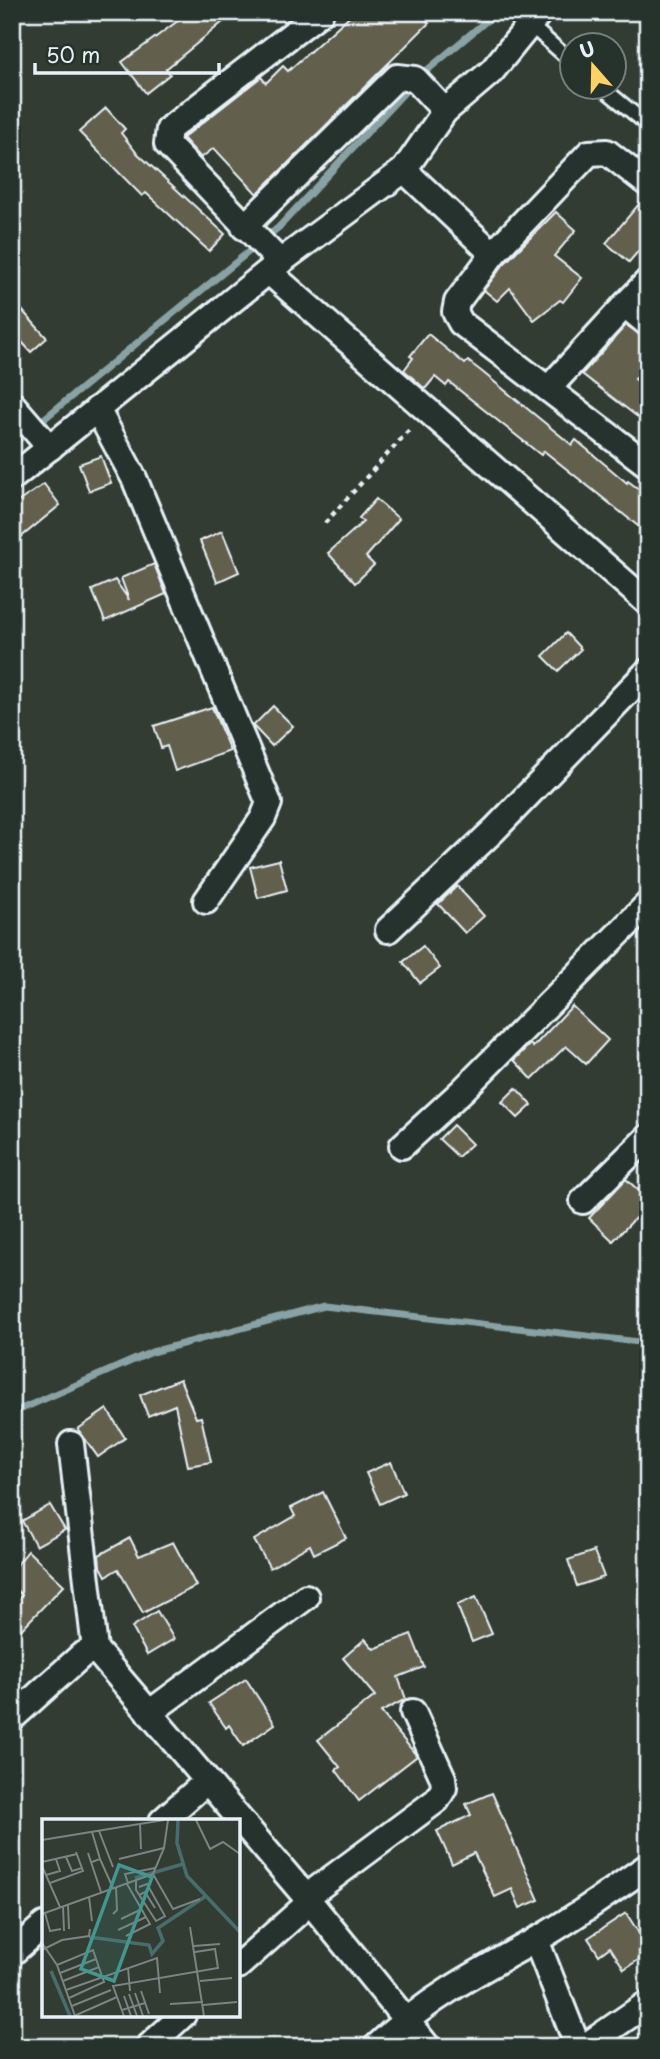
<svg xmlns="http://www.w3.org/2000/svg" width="660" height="2059" viewBox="0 0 660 2059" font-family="'Playpen Sans',sans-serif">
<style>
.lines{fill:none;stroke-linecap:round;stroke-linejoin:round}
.stream{stroke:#89a2a5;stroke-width:7}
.building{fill:#645f4d;stroke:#e8f1f8;stroke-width:2}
.service-casing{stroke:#e8f1f8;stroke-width:18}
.minor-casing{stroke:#e8f1f8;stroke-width:30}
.path{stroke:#e8f1f8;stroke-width:4.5;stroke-dasharray:5 5;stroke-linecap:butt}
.service{stroke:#26332d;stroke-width:12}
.minor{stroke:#26332d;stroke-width:24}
.inset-river{fill:none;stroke:#496d6e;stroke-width:3.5}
.inset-road{fill:none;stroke:#7b8482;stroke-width:2}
.view{fill:#459590;fill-opacity:0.15;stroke:#459590;stroke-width:3.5}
.inset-edge{fill:none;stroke:#e8f1f8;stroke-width:3.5}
</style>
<rect width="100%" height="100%" fill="#323c33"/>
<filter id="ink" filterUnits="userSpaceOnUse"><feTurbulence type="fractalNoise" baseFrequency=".0143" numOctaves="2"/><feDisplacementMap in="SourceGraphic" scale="14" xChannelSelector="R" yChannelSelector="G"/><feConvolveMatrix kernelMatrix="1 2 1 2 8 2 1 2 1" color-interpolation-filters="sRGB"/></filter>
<g filter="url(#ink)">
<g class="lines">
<!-- stream -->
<g class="stream">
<polyline points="419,77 497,12"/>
<polyline points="12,445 279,227 411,85"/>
<polyline points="12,1413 152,1352 324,1306 648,1343"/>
</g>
</g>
<!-- building -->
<g class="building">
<polygon points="190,12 235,12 166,69 170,74 146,93 122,62"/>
<polygon points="354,12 419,12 429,23 257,194 214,148 201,158 183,138 261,77 266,83 283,66 288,71"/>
<polygon points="106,108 125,129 121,133 136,152 225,234 209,251 146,193 142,196 79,132"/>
<polygon points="644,198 648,199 648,240 629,262 606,243"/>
<polygon points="556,212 576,230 554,256 582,278 563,302 560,300 534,320 510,288 497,301 484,290 504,264"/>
<polygon points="12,299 47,338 31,352 12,331"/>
<polygon points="626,325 648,339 648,363 635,379 648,389 648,425 582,374"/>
<polygon points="428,334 465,364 468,361 481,371 572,445 576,440 627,483 628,481 648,496 648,534 544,451 541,455 449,382 446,386 435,377 425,389 404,370 413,358 410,356"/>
<polygon points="101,456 111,483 89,491 79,464"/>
<polygon points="44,484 60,505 20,538 12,528 12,506"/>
<polygon points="376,499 399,519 366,557 374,565 355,583 328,553 363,522 359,518"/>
<polygon points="222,531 239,572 217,582 200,541"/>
<polygon points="154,564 166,594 105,621 92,590 115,580 129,600 121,578"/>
<polygon points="566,633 581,649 558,671 543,656"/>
<polygon points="273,706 293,726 272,746 253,726"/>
<polygon points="212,707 230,751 175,771 167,746 161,748 154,726"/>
<polygon points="279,860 287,890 258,898 250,867"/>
<polygon points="457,886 484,916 465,933 438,904"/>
<polygon points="423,946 440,968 420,983 403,962"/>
<polygon points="572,1006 608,1040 586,1064 566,1046 532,1079 514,1060 530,1044 533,1047"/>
<polygon points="516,1088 532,1105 518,1118 502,1102"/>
<polygon points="453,1125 472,1144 458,1157 439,1139"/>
<polygon points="626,1179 648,1199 648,1205 613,1241 589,1218"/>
<polygon points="180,1379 196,1418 201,1417 211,1462 188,1466 175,1405 148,1416 140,1395"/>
<polygon points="107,1409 125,1438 98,1457 78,1429"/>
<polygon points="391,1462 404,1493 380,1504 366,1473"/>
<polygon points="323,1492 346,1538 314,1554 310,1545 270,1568 254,1540 295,1516 291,1508"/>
<polygon points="50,1505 65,1530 36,1546 22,1521"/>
<polygon points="130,1538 139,1556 173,1542 196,1586 143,1613 118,1569 106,1576 100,1565 99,1555"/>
<polygon points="28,1551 64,1585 12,1639 12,1606 22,1595 12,1586 12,1571"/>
<polygon points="594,1551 604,1577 577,1586 568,1560"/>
<polygon points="476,1597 492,1634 472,1642 457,1605"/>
<polygon points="157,1611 174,1639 147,1655 132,1627"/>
<polygon points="411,1634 424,1667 398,1677 406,1699 381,1712 417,1756 359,1801 336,1770 340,1767 318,1740 375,1696 343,1658 365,1639 374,1649"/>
<polygon points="246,1679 275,1724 243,1746 229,1725 226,1728 209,1703"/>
<polygon points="492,1793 539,1900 520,1908 512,1889 495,1897 474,1853 452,1864 437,1831 471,1815 466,1804"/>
<polygon points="626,1913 648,1947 648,1954 624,1969 610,1947 599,1955 588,1938"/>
</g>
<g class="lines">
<defs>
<g id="service">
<polyline points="529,24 572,62"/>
<polyline points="603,88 648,125"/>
</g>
<g id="minor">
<polyline points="404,170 493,254 457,302 455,312 461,323 648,465"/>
<polyline points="244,227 397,77 415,79 445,111"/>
<polyline points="493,254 589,153 607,152 648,184"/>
<polyline points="280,262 167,144 169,129 321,12"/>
<polyline points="269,272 648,603"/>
<polyline points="625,305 648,281"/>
<polyline points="548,389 625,305 648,324"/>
<polyline points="12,404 50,448"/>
<polyline points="97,409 134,478 269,803 263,818 206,901"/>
<polyline points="12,478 280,262 404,170 445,111 492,71 540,12"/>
<polyline points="388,930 494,830 648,671"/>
<polyline points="402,1146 463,1090 648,904"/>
<polyline points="583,1201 648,1137"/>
<polyline points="71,1444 95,1649"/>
<polyline points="149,1713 306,1597"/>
<polyline points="12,1718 82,1655 95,1649 306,1897 428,2047"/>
<polyline points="162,1821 207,1781"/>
<polyline points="306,1897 437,1800 444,1788 443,1778 413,1712"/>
<polyline points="536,1940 578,2047"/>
<polyline points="12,1953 44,1925"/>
<polyline points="238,1966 310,1902"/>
<polyline points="148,2047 183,2015"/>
<path d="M376 2047C422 2002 479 1971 536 1940 574 1919 611 1891 648 1866"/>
<polyline points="584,2047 648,2003"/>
</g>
</defs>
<!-- service casing -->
<use href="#service" class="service-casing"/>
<!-- minor casing -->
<use href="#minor" class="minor-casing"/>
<!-- path -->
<polyline class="path" points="325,523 412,427"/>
<!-- service -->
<use href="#service" class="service"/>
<!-- minor -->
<use href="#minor" class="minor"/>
</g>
</g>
<!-- overview -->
<g transform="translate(42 1819)">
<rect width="198" height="198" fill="#323c33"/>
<path class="inset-river" d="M136 1 135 24 145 57 198 113M93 59 141 45M47 118 107 126 110 135 121 122 116 109 164 77M9 152 28 197"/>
<path class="inset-road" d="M154 1 168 30 181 23 198 35M98 5 99 30M57 12 71 48M0 21 122 1M46 34 59 73M24 38 30 52 40 49M58 40 71 69M77 40 122 29M0 43 35 35M50 43 58 40 50 13M0 47 18 88M111 55 122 29 126 1M4 56 18 52 14 40M94 62V71L114 102 123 97 105 65 97 68M8 64 41 52 34 33M86 64 83 55 113 49M97 76 103 73 113 89M47 78 50 102M26 86 27 110M21 87 22 112M3 94 8 112 19 110M0 95 111 55 131 90 158 80M71 95 75 91 74 68M79 100 100 90M148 108 162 197M76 111 104 98M84 117 108 105 85 65M0 124 15 146 51 131 62 163 27 179M152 127 178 125M0 131 20 121 47 117 48 110M15 146 33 197M86 149 88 172M18 154 54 140M21 162 57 148M158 162 190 159M24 171 115 139 118 174M99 172 107 195M93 174 101 197M87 175 95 197M82 177 89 197M128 185 161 183M161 186 195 183M30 187 69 171M80 191 103 184M32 197 75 178M82 197 71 167 176 149 173 130 153 133"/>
<path class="view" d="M77 46 110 58 72 162 39 150Z"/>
<rect width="198" height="198" class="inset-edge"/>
</g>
<!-- margin -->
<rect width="660" height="2059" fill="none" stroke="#26332d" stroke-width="42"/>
<rect x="21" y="21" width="618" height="2017" fill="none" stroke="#e8f1f8" stroke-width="2.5" filter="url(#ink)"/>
<!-- north arrow -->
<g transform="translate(593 66) rotate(340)"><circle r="33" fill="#26332d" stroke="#747f7e" stroke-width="2"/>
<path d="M0-5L12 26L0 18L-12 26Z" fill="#ffd166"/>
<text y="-10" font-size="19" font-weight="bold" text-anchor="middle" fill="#e8f1f8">U</text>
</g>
<!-- scale -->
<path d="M35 63v10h184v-10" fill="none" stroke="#e8f1f8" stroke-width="3.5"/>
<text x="46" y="63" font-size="21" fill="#e8f1f8" stroke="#26332d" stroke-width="5" paint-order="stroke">50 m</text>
</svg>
